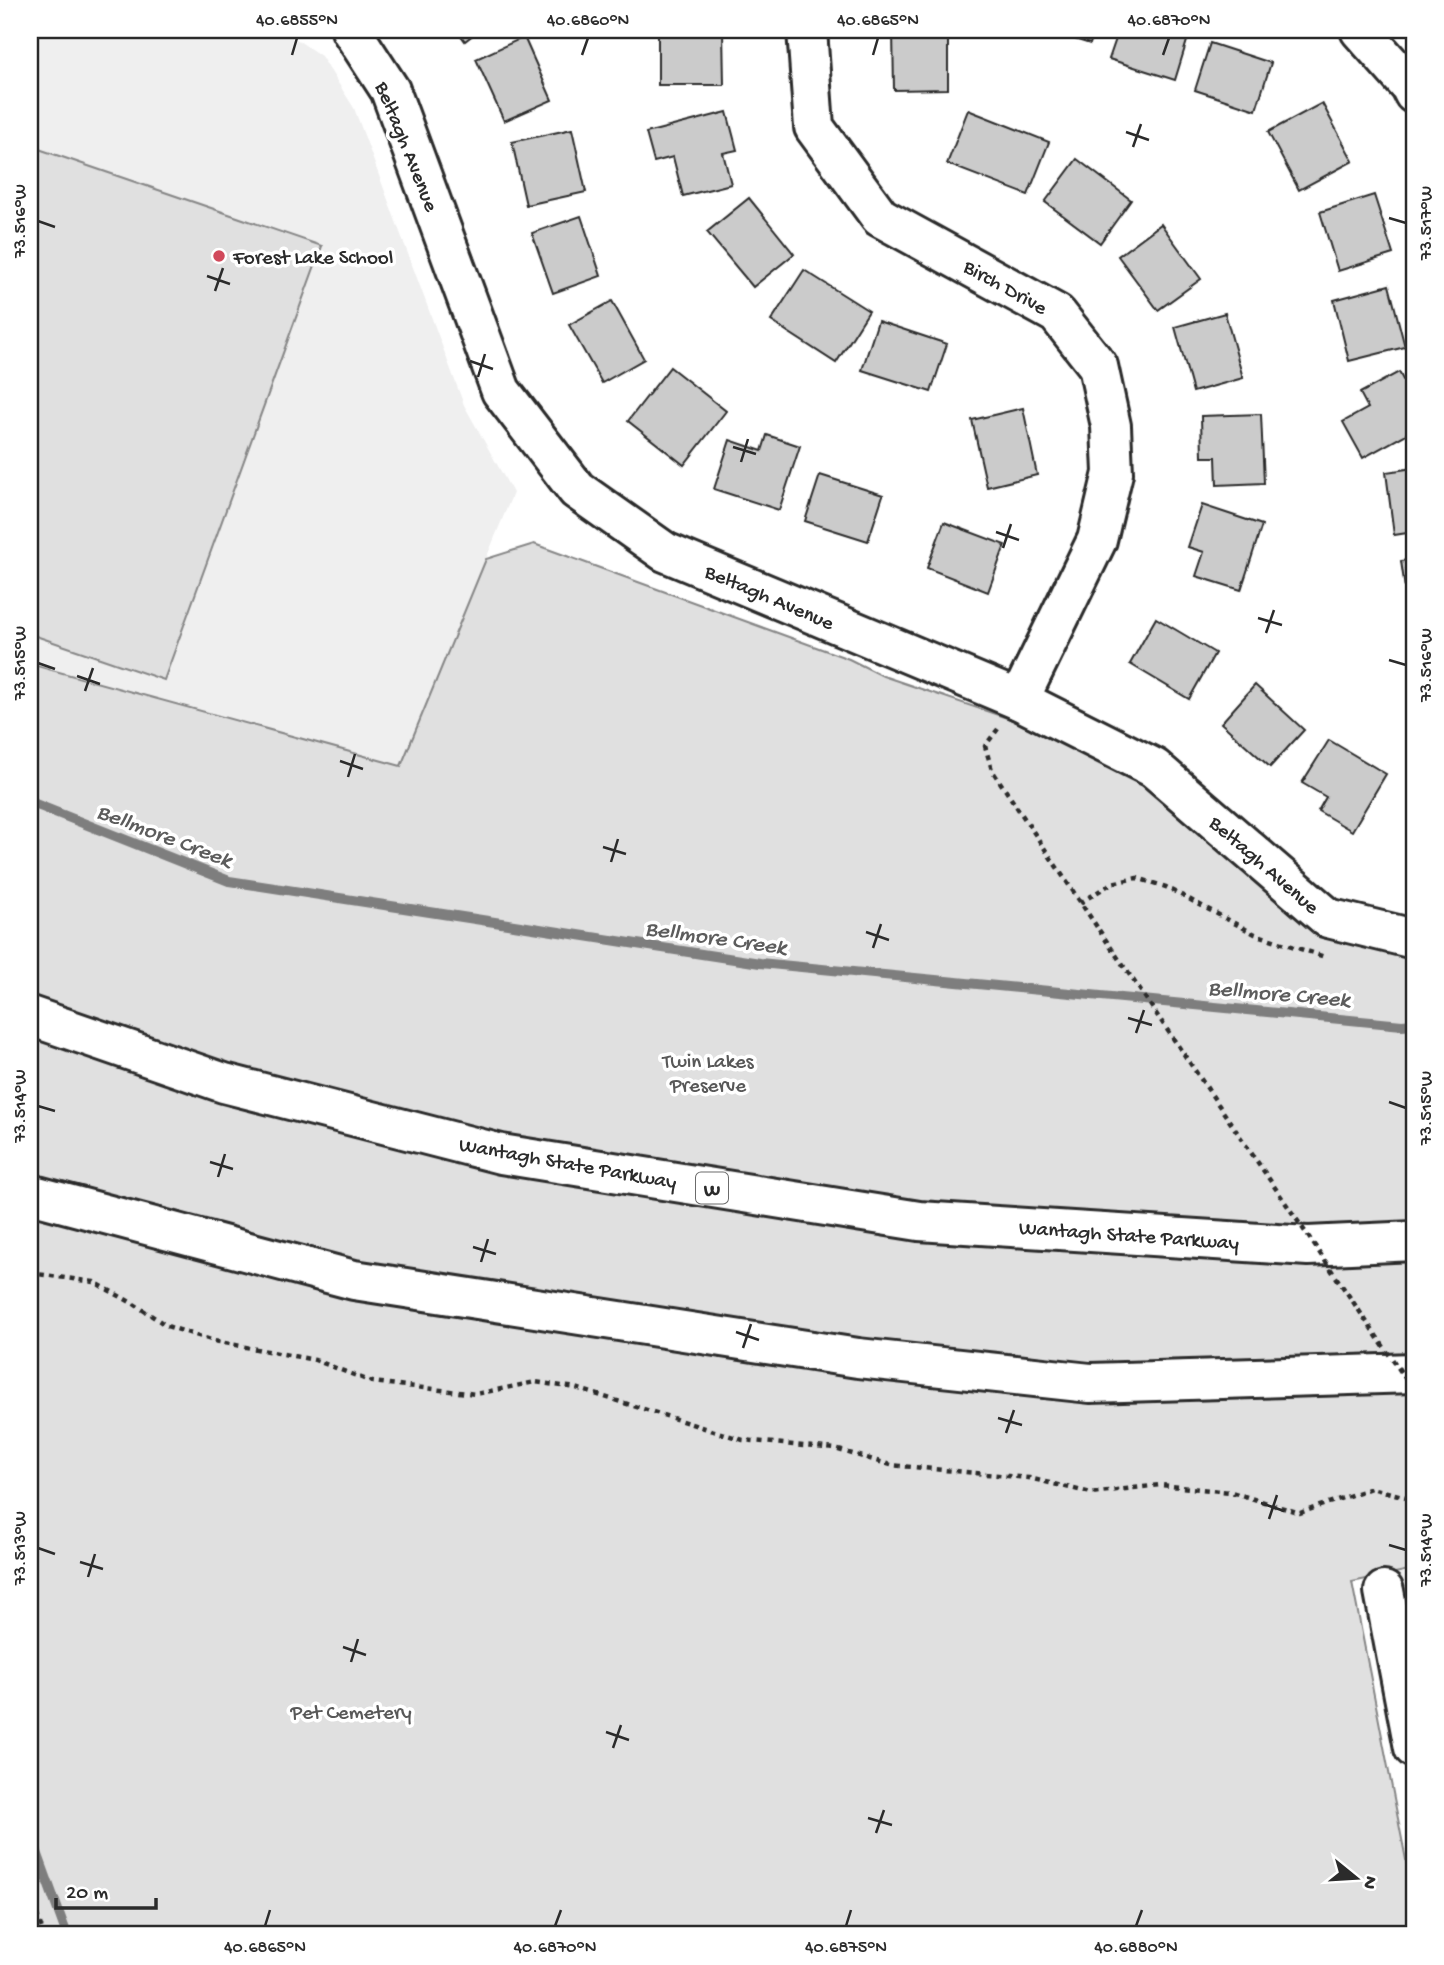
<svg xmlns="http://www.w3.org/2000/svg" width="1444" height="1965" viewBox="0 0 1444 1965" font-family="'Gochi Hand',sans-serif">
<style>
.built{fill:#efefef}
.green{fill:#e0e0e0;stroke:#868686;stroke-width:2}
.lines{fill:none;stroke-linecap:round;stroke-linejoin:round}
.stream{stroke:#7e7e7e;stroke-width:10}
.building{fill:#cbcbcb;stroke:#2b2b2b;stroke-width:2}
.minor-casing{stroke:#2b2b2b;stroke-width:44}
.highway-casing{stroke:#2b2b2b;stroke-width:44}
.path{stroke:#2b2b2b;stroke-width:4.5;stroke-dasharray:5 5;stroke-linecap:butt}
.minor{stroke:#fff;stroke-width:38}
.highway{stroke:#fff;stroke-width:38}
.path-bridge{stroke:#2b2b2b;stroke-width:4.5;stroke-dasharray:5 5;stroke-linecap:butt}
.ticks{fill:none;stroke:#2b2b2b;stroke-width:2.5}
.poi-dot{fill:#d1495b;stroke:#fff;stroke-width:2.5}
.labels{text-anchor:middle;stroke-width:7;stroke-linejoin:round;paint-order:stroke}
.shield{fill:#fff;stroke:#6b6b6b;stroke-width:2}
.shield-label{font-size:19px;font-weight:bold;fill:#2b2b2b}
.street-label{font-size:21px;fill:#2b2b2b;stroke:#fff}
.poi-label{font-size:21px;fill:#2b2b2b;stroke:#fff;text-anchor:start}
.park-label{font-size:21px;fill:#585858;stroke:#fff}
.water-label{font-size:23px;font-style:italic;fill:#5c5c5c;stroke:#fff}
.neatline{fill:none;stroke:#2b2b2b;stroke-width:2.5}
.ticks-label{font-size:18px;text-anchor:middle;fill:#2b2b2b}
</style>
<rect width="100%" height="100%" fill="#fff"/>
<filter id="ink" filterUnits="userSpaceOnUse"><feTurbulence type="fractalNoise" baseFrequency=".0143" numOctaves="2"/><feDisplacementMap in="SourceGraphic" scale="14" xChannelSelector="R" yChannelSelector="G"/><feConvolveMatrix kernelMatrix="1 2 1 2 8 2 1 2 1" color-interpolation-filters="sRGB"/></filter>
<g filter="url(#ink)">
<!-- built -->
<g class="built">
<polygon points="30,30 283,30 321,56 354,108 464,405 513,493 401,766 30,664"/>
<polygon points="1414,1571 1414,1750 1378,1577"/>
</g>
<!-- green -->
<g class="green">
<polygon points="30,146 322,246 164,680 30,634"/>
<polygon points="534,544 849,659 883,676 1154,768 1327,918 1414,939 1414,1569 1352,1582 1414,1901 1414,1935 30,1935 30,664 401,766 486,559"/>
</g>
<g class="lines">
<!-- stream -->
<g class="stream">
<polyline points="30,802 229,881 760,963 1402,1025 1414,1024"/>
<polyline points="30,1833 67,1935"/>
</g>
</g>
<!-- building -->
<g class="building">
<polygon points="457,30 479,30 465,41"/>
<polygon points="658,30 723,30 724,85 658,85"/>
<polygon points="893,30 948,30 948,89 894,90"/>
<polygon points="1046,30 1095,30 1090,44"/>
<polygon points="1119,30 1190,31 1175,80 1109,59"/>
<polygon points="524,37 552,100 504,121 476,59"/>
<polygon points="1210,43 1271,63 1256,110 1195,90"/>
<polygon points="1322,103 1353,161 1299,190 1268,132"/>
<polygon points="968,110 1049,142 1028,195 947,164"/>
<polygon points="727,112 737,150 723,153 731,184 683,196 673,157 654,162 646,133"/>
<polygon points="572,129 586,192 526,205 512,142"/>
<polygon points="1077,159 1131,200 1100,243 1045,202"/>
<polygon points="1374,195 1393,254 1338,271 1320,212"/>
<polygon points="749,198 794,254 753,287 707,232"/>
<polygon points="581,216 601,276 553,293 532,233"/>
<polygon points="1161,224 1201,279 1158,310 1118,256"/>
<polygon points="804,270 869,311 836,363 771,321"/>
<polygon points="1389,285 1405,347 1349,361 1334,300"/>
<polygon points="612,301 644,359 602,383 569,325"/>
<polygon points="1225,313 1243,378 1193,392 1175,327"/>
<polygon points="878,321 947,344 931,392 862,370"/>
<polygon points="670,367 726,411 684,465 628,421"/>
<polygon points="1399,372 1414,401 1414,430 1363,458 1343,422 1368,408 1360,393"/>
<polygon points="1023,408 1037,475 987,487 972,420"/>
<polygon points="1261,414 1264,483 1217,485 1216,457 1202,457 1201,416"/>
<polygon points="767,435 800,446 779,510 714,489 730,440 762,451"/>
<polygon points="1414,468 1414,532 1394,535 1386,472"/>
<polygon points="820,475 883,495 868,541 805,521"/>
<polygon points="1202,505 1262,525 1241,590 1196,576 1204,552 1188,547"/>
<polygon points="944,522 1005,545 988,592 927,568"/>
<polygon points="1414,559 1414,630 1411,630 1401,561"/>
<polygon points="1156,618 1215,653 1189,699 1130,664"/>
<polygon points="1255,685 1304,730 1270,767 1221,723"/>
<polygon points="1329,740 1386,774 1352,831 1318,811 1326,797 1302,783"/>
</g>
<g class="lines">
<defs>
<g id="minor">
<polyline points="351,30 390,90 501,391 577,490 665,552 1019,700 1154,768 1328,918 1414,939"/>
<polyline points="807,30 814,127 880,217 1057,314 1098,366 1111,426 1113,473 1097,540 1019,700"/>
<polyline points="1360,30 1410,86 1414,94"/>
<polyline points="1384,1591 1414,1748"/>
</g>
<g id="highway">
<polyline points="30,1016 224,1083 501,1154 919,1221 1308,1246 1414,1241"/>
<polyline points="30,1194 354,1280 858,1358 1090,1383 1414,1373"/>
</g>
</defs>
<!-- minor casing -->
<use href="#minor" class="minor-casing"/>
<!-- highway casing -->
<use href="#highway" class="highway-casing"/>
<!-- path -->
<g class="path">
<polyline points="998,729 985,746 992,770 1099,930"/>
<polyline points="1080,903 1112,883 1137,878 1166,887 1255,934 1325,957"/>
<polyline points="30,1273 94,1282 134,1304 167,1326 214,1341 315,1360 372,1382 476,1394 535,1382 576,1388 743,1440 835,1449 891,1465 1029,1478 1091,1493 1160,1485 1231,1492 1300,1513 1371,1488 1414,1499"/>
<polyline points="30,1895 44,1935"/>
</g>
<!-- minor -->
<use href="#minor" class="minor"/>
<!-- highway -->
<use href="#highway" class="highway"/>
<!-- path-bridge -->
<polyline class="path-bridge" points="1099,930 1414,1391"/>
</g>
</g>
<!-- ticks -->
<path class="ticks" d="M292 55 297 38M582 55 588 38M873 55 878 38M1163 55 1169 38M1126 132 1149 140M1133 147 1141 124M1389 218 1406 223M38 221 55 227M207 276 230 284M215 291 223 268M470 361 493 369M478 377 485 354M733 447 756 454M741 462 748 439M996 532 1019 540M1003 548 1011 524M1258 618 1282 625M1266 633 1274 610M1389 660 1406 665M38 663 55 669M77 676 100 684M85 691 93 668M340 761 363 769M348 777 355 754M603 847 626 854M611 862 618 839M866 932 889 940M873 948 881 924M1128 1018 1152 1025M1136 1033 1144 1010M1389 1102 1406 1108M38 1106 55 1111M210 1162 233 1169M218 1177 225 1154M473 1247 496 1254M481 1262 488 1239M736 1332 759 1340M743 1348 751 1324M998 1418 1022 1425M1006 1433 1014 1410M1261 1503 1284 1511M1269 1519 1277 1495M1389 1545 1406 1550M38 1548 55 1554M80 1562 103 1569M88 1577 95 1554M343 1647 366 1655M351 1662 358 1639M606 1732 629 1740M613 1748 621 1725M868 1818 892 1825M876 1833 884 1810M265 1926 270 1910M555 1926 561 1910M846 1926 851 1910M1136 1926 1142 1910"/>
<!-- markers -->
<circle class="poi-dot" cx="219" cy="256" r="7"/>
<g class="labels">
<!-- shield labels -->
<rect class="shield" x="696" y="1172.5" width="32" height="31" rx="5"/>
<g class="shield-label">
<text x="712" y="1195">W</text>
</g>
<!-- street labels -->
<g class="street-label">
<text transform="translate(408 146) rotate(68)" y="7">Beltagh Avenue</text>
<text transform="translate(1006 286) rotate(29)" y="7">Birch Drive</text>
<text transform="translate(770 596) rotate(23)" y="7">Beltagh Avenue</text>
<text transform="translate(1265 864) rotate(41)" y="7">Beltagh Avenue</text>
<text transform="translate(568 1162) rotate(10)" y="7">Wantagh State Parkway</text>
<text transform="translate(1129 1234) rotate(4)" y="7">Wantagh State Parkway</text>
</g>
<!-- poi labels -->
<g class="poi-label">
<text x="233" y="263">Forest Lake School</text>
</g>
<!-- park labels -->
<g class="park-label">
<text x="708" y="1067">Twin Lakes<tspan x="708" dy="24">Preserve</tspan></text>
<text x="351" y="1718">Pet Cemetery</text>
</g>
<!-- water labels -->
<g class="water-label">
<text transform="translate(165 834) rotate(21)" y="8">Bellmore Creek</text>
<text transform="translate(716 936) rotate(8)" y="8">Bellmore Creek</text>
<text transform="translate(1279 992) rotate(5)" y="8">Bellmore Creek</text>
</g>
</g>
<!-- margin -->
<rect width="1444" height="1965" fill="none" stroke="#fff" stroke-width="77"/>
<!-- north arrow -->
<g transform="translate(1356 1878) rotate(108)" stroke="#ffffff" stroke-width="5" paint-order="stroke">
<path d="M0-5L12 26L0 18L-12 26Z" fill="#2b2b2b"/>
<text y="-10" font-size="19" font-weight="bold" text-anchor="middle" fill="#2b2b2b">N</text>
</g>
<!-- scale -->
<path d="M56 1898v10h100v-10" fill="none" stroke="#2b2b2b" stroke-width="3.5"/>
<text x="66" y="1898" font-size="21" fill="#2b2b2b" stroke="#ffffff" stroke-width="5" paint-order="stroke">20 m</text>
<rect x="38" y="38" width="1368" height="1888" class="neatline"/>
<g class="ticks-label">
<text x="297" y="25">40.6855°N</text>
<text x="588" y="25">40.6860°N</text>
<text x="878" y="25">40.6865°N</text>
<text x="1169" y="25">40.6870°N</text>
<text transform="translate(19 221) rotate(-90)" y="6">73.516°W</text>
<text transform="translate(1425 223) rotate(-90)" y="6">73.517°W</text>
<text transform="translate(19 663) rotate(-90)" y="6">73.515°W</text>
<text transform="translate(1425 665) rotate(-90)" y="6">73.516°W</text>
<text transform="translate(19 1106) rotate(-90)" y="6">73.514°W</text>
<text transform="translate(1425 1108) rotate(-90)" y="6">73.515°W</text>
<text transform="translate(19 1548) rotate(-90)" y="6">73.513°W</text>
<text transform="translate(1425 1550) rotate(-90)" y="6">73.514°W</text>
<text x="265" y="1952">40.6865°N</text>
<text x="555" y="1952">40.6870°N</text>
<text x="846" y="1952">40.6875°N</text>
<text x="1136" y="1952">40.6880°N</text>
</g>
</svg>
